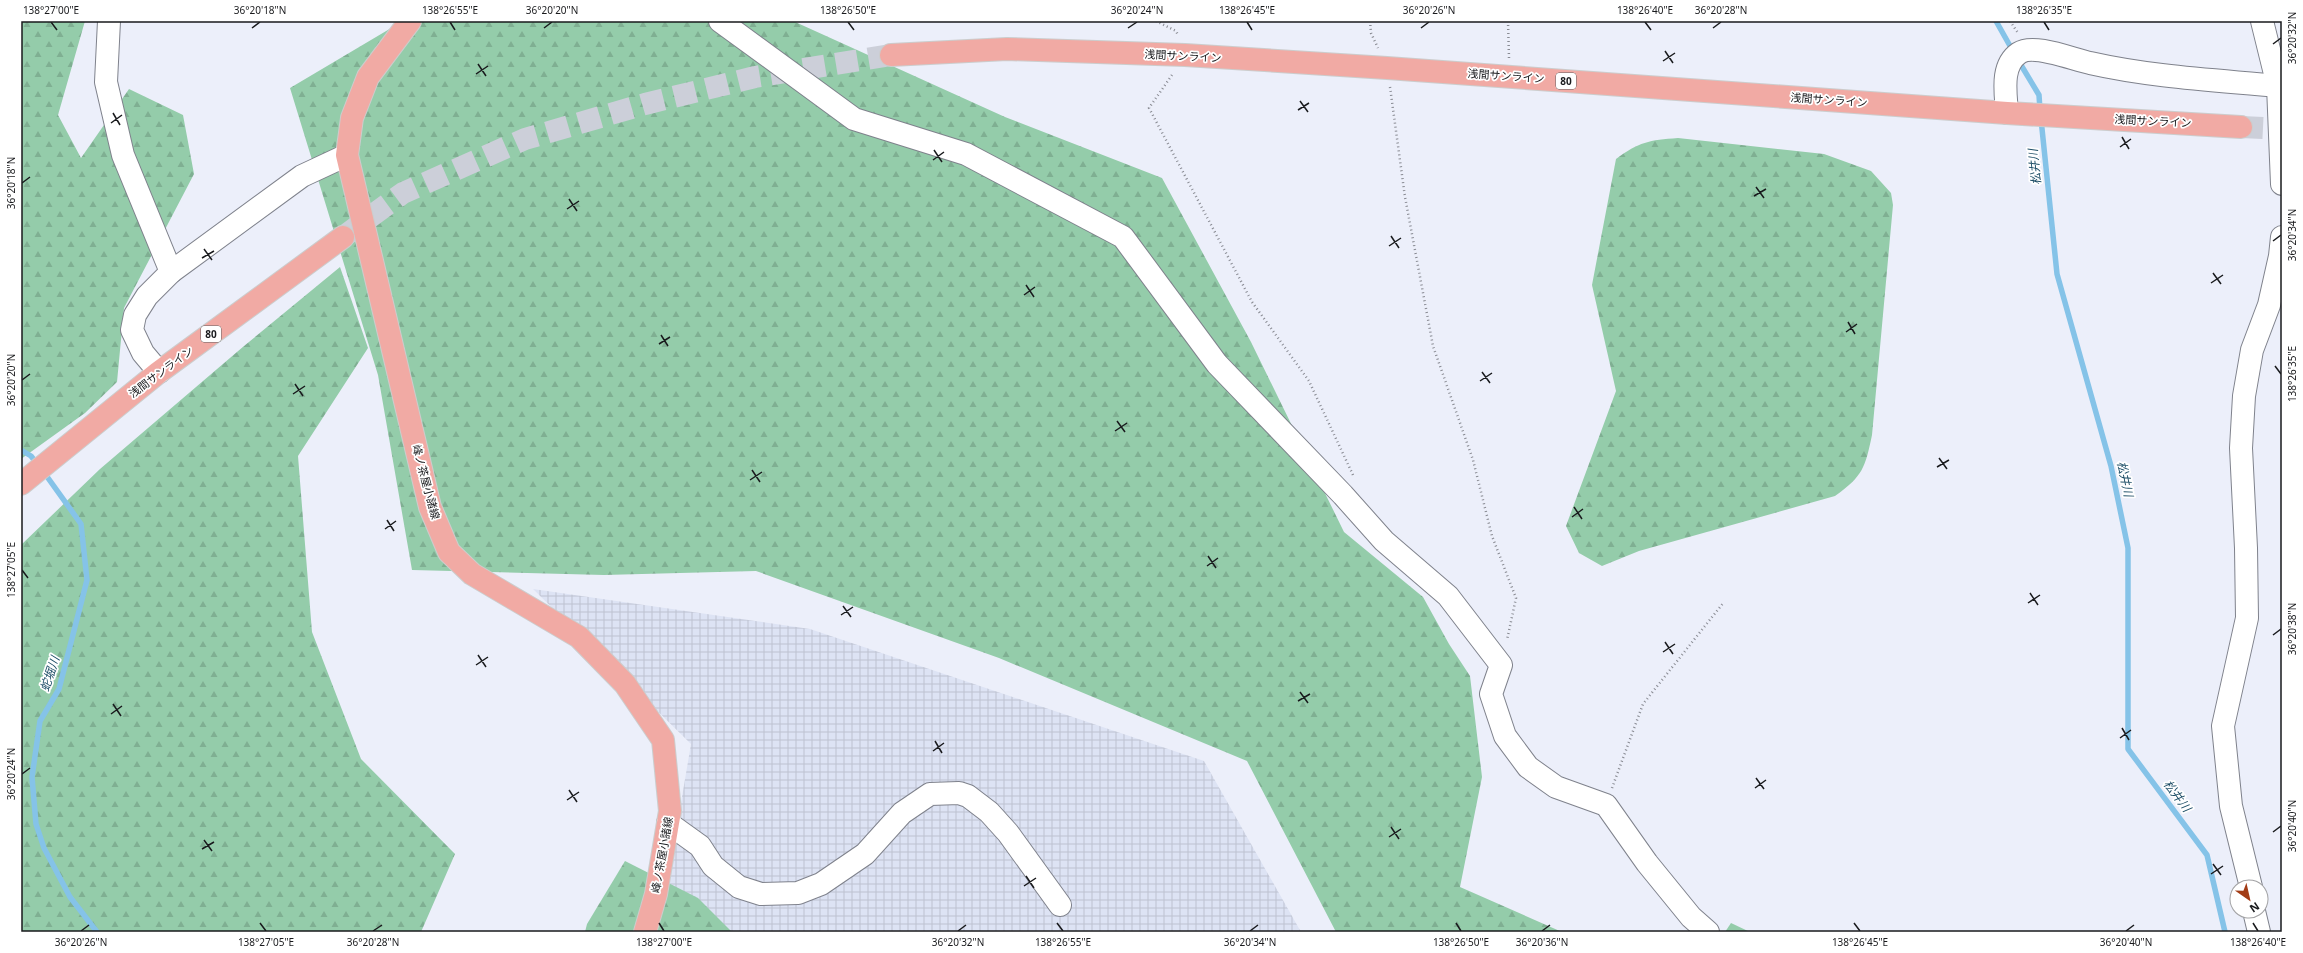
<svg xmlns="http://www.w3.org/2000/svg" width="2303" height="953" viewBox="0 0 2303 953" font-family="'Noto Sans','Noto Sans JP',sans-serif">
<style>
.industrial{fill:url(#industrial-grid)}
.forest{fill:url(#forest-firs)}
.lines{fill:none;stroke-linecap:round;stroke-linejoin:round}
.stream{stroke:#85c3e8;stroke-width:5.5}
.major-tunnel{stroke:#cccfd9;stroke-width:22;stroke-dasharray:22 11;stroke-linecap:butt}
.minor-casing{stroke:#7f828c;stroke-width:24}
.major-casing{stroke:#cccdcd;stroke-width:24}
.path{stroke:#898b93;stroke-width:2.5;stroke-dasharray:1 3;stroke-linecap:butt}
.minor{stroke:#fff;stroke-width:22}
.major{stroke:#f1aaa4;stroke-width:22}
.ticks{fill:none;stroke:#191a1d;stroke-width:1.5}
.labels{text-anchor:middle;stroke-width:3.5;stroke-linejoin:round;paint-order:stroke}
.shield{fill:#fff;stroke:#5e5f61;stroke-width:1}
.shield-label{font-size:10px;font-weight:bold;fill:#191a1d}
.street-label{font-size:11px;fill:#191a1d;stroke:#fff}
.water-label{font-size:12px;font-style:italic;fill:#1b4c65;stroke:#fff}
.neatline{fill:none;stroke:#191a1d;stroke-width:1.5}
.ticks-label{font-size:10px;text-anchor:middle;fill:#191a1d}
</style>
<defs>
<pattern id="industrial-grid" width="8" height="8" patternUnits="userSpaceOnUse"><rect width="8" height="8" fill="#dde3f4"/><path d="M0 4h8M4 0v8" fill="none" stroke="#bdc2d1"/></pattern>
<pattern id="forest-firs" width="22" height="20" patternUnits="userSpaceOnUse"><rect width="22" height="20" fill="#94ccaa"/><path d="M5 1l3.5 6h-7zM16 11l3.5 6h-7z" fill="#7faf92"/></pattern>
</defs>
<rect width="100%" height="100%" fill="#eceffa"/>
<!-- industrial -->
<polygon class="industrial" points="533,589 810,629 1204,761 1301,932 659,932 691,744"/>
<!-- forest -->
<g class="forest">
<polygon points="21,21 85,21 58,115 81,158 129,89 183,115 194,174 124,308 117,382 85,413 21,459"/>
<polygon points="403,21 793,21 1005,117 1162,178 1251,342 1344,532 1423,597 1449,644 1470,676 1482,777 1460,887 1562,932 1336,932 1247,761 999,658 756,571 604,575 412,570 378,375 290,88"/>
<path d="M1678 138 1824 154 1871 171 1891 193 1893 205 1872 435C1865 468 1863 476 1835 496L1639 551 1602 566 1579 553 1566 526 1616 391 1592 285 1616 159C1639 142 1649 140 1678 138Z"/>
<polygon points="340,267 368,348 298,456 312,632 361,759 455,854 421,932 21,932 21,545 100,469 244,346"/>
<polygon points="625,861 698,898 732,932 585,932 587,924"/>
<polygon points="1731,923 1750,932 1725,932"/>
</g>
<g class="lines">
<!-- stream -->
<g class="stream">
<polyline points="1996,21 2014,53"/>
<polyline points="2018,60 2039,95 2040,110"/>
<polyline points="2041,119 2057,274 2111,466 2128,548 2128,749 2207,855 2225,932"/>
<polyline points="21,450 31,456 38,465"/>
<polyline points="43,471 81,524 87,580 59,689 40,721 32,777 36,824 44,848 70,897 97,932"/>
</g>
<!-- major-tunnel -->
<g class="major-tunnel">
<polyline points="2241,127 2282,129"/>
<polyline points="343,237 403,193 525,139 645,104 755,77 891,55"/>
</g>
<defs>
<g id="minor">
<polyline points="109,21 106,82 123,155 171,272"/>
<polyline points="720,21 854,119 966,154 1123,237 1217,364 1343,495 1384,541 1448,596 1501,665 1491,694 1505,736 1528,767 1556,787 1606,805 1647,863 1691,917 1708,932"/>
<polyline points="2262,21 2278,86 2282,184"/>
<path d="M2007 113C2006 94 2000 66 2019 53 2034 43 2074 60 2090 63 2152 77 2215 80 2278 86"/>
<polyline points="159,372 143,353 132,330 135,315 147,296 171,272 302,176 347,155"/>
<polyline points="668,823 700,846 713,866 739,887 761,894 798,893 821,884 865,854 902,813 930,794 959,793 968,796 989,812 1008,833 1060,905"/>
<polyline points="2251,887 2231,806 2223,726 2247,618 2246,548 2241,448 2244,396 2252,350 2269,305 2280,256 2282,237"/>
<polyline points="2254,911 2259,932"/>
</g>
<g id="major">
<polyline points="410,21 368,77 352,118 347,155 430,507 449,552 472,574 579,637 625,684 663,740 670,811 656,894 645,932"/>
<polyline points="891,55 1007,49 1185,55 1387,68 2007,113 2241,127"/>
<polyline points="21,484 159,372 343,237"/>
</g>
</defs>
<!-- minor casing -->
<use href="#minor" class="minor-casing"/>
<!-- major casing -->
<use href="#major" class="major-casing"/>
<!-- path -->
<g class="path">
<polyline points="1156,21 1176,31 1178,35"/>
<polyline points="1370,21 1371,33 1378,48"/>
<polyline points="1508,21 1509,58"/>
<polyline points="2010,21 2018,33"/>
<polyline points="1172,75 1149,108 1252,302 1309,381 1353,475"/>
<polyline points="1390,87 1405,197 1433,346 1473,460 1492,536 1516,598 1507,640"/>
<polyline points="1612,788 1643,704 1724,602"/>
</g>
<!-- minor -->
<use href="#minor" class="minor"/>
<!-- major -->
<use href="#major" class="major"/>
</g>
<!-- ticks -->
<path class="ticks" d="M51 22 57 30M450 22 455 30M848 22 854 30M1247 22 1252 30M1645 22 1651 30M2044 22 2049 30M252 28 260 22M544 28 552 22M1128 28 1137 22M1421 28 1429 22M1713 28 1721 22M2273 44 2281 38M1665 51 1673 63M1663 61 1675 53M478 64 486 76M476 74 488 66M1300 101 1308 112M1298 110 1309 103M113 113 120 125M111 123 122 115M2122 137 2129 149M2120 147 2131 139M934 150 942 162M933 160 944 152M22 183 30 177M1756 187 1764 198M1754 196 1766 189M569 199 577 211M567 209 579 201M1391 236 1399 248M2273 241 2281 235M1389 246 1401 238M204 249 212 260M202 258 214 251M2213 273 2221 284M2211 283 2223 275M1026 285 1034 297M1024 295 1035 287M1848 322 1855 334M1846 332 1857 324M661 335 668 346M659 344 670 337M2275 366 2281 374M1482 372 1490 383M22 380 30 374M1480 381 1492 373M295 384 303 396M293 394 305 386M1117 421 1125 432M1115 431 1127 423M1939 458 1947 469M1937 467 1949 460M752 470 760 482M750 480 762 472M1574 507 1582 519M1572 517 1583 509M387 520 394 531M385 529 396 521M1208 556 1216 568M1207 566 1218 558M22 570 28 578M2030 593 2038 605M2028 603 2040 595M843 606 851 617M841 615 853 607M2273 635 2281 629M1665 642 1673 654M1663 652 1675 644M478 655 486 667M476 665 488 657M1300 692 1308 703M1298 701 1310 694M113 704 121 716M111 714 122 706M2122 728 2129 740M2120 738 2131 730M935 741 942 753M933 751 944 743M22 774 30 768M1756 778 1764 789M1755 788 1766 780M569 790 577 802M567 800 579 792M1391 827 1399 839M2273 832 2281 826M1389 837 1401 829M204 840 212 851M202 849 214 842M2213 864 2221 875M2211 874 2223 866M1026 876 1034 888M1024 886 1036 878M260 923 266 931M659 923 664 931M1057 923 1063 931M1456 923 1461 931M1854 923 1860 931M2253 923 2258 931M81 931 89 925M373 931 382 925M958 931 966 925M1250 931 1258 925M1542 931 1550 925M2126 931 2134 925"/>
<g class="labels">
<!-- shield labels -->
<g class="shield">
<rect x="1556" y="73" width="20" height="16" rx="3"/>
<rect x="201" y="326" width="20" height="16" rx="3"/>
</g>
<g class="shield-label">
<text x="1566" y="85">80</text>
<text x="211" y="338">80</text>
</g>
<!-- street labels -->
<g class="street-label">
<text transform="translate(1183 56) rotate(3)" y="4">浅間サンライン</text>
<text transform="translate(1506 76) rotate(4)" y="4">浅間サンライン</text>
<text transform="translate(1829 100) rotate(4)" y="4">浅間サンライン</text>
<text transform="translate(2153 121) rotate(3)" y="4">浅間サンライン</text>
<text transform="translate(161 372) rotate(-37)" y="4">浅間サンライン</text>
<text transform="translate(426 482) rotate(75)" y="4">峰ノ茶屋小諸線</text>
<text transform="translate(662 855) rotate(-80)" y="4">峰ノ茶屋小諸線</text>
</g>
<!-- water labels -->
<g class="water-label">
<text transform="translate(2035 167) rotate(-96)" y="4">松井川</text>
<text transform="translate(2125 479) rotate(78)" y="4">松井川</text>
<text transform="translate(50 674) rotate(-72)" y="4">蛇堀川</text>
<text transform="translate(2177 796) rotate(53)" y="4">松井川</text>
</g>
</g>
<!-- border -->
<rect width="2303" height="953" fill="none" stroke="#ffffff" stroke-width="44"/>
<!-- north arrow -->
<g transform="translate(2249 899) rotate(146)"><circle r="19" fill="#ffffff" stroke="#a3a3a5"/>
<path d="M0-3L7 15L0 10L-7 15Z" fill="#a23c16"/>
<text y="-6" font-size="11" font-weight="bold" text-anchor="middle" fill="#191a1d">N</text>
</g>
<rect x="22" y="22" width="2259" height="909" class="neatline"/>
<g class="ticks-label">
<text x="51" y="14">138°27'00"E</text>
<text x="260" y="14">36°20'18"N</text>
<text x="450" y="14">138°26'55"E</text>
<text x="552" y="14">36°20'20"N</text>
<text x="848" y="14">138°26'50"E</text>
<text x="1137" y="14">36°20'24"N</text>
<text x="1247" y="14">138°26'45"E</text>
<text x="1429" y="14">36°20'26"N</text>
<text x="1645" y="14">138°26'40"E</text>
<text x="1721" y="14">36°20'28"N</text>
<text x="2044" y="14">138°26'35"E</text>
<text transform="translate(2292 38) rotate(-90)" y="4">36°20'32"N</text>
<text transform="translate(11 183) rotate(-90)" y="4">36°20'18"N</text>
<text transform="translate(2292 235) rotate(-90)" y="4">36°20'34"N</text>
<text transform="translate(2292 374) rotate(-90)" y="4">138°26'35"E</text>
<text transform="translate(11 380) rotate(-90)" y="4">36°20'20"N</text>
<text transform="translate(11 570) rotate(-90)" y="4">138°27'05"E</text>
<text transform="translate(2292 629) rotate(-90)" y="4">36°20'38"N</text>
<text transform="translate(11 774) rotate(-90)" y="4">36°20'24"N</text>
<text transform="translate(2292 826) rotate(-90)" y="4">36°20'40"N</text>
<text x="81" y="946">36°20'26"N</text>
<text x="266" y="946">138°27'05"E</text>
<text x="373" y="946">36°20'28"N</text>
<text x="664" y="946">138°27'00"E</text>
<text x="958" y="946">36°20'32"N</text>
<text x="1063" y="946">138°26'55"E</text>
<text x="1250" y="946">36°20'34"N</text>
<text x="1461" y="946">138°26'50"E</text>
<text x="1542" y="946">36°20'36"N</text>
<text x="1860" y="946">138°26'45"E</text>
<text x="2126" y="946">36°20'40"N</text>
<text x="2258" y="946">138°26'40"E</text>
</g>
</svg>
